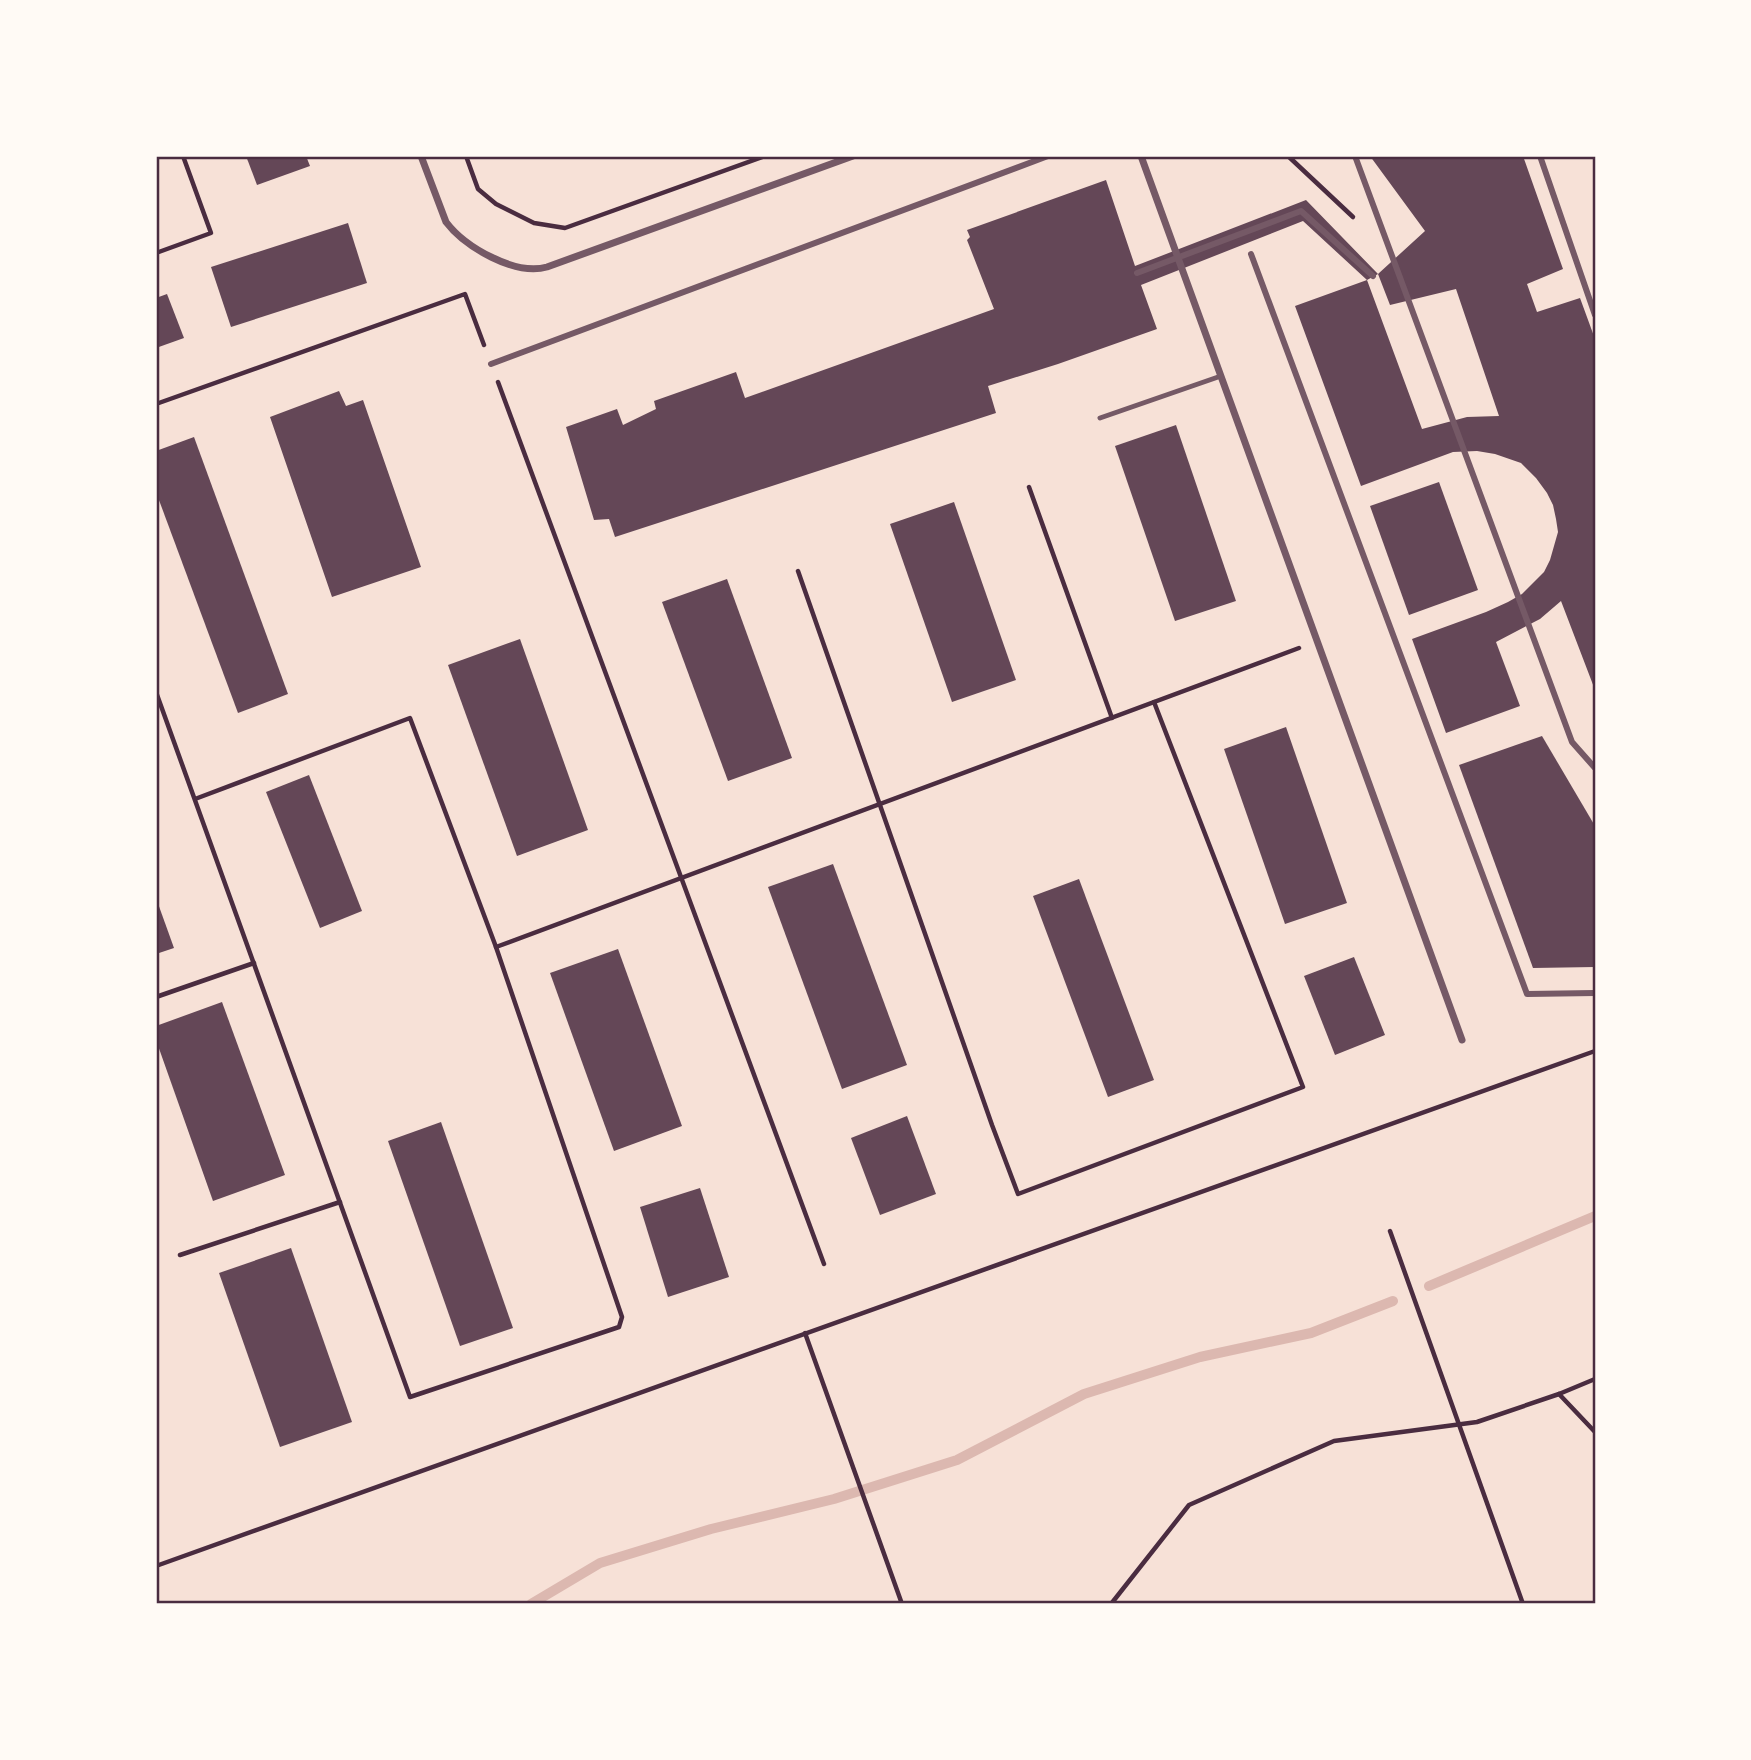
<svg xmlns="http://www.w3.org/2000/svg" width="1751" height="1760" viewBox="0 0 1751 1760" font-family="'Asap Condensed',sans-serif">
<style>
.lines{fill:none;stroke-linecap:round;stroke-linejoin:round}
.stream{stroke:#dcb8b0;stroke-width:10}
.building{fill:#644757}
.path{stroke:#4a2c40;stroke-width:4.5}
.service{stroke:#755966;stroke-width:5}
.pedestrian{stroke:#755966;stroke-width:6}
.minor{stroke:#755966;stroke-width:7}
.neatline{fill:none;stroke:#4a2c40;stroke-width:2.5}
</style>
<rect width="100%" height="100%" fill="#f7e1d7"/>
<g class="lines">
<!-- stream -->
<g class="stream">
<polyline points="1429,1286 1595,1216"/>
<polyline points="531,1604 600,1563 711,1529 834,1499 957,1460 1084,1394 1200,1357 1311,1333 1393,1301"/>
</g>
</g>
<!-- building -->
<g class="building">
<polygon points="246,156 306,156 310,166 257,185"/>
<polygon points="1370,156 1523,156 1563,269 1527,284 1537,312 1580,298 1595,339 1595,690 1561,601 1540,619 1496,642 1520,706 1446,733 1412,639 1486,612 1508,602 1522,594 1544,572 1550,560 1558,532 1556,519 1553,505 1547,493 1536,478 1521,463 1495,454 1477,451 1453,452 1361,486 1295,306 1367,280 1422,429 1467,417 1499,416 1456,289 1390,305 1378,274 1425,231"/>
<polygon points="1106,180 1135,266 1306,200 1378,274 1367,280 1303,221 1141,285 1157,329 1058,364 988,386 996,413 615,537 609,519 594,520 566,427 617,409 623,425 656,409 654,401 736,372 745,398 994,309 967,240 970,237 967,230"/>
<polygon points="348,223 367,283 231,327 211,267"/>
<polygon points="167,294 184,338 156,348 156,298"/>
<polygon points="339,391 346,406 363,400 421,567 332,597 270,417"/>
<polygon points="1176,425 1236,601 1175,621 1115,446"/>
<polygon points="194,437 288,694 238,713 156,492 156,451"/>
<polygon points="1439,482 1478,590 1409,615 1370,506"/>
<polygon points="954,502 1016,680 952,702 890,524"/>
<polygon points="727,579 792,758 728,781 662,602"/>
<polygon points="520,639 588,830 517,856 448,665"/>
<polygon points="1286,727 1347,903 1285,924 1224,749"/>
<polygon points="1542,736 1595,826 1595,967 1533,968 1459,765"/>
<polygon points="309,775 362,911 320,928 266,792"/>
<polygon points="833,864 907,1065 842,1089 768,887"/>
<polygon points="1079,879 1154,1080 1108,1097 1033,896"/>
<polygon points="156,898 174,948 156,954"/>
<polygon points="618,949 682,1126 614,1151 550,973"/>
<polygon points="1354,957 1385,1035 1335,1055 1304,976"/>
<polygon points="222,1002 285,1175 213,1201 156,1040 156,1026"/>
<polygon points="907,1116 936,1194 880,1215 851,1138"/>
<polygon points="441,1122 513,1328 460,1346 388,1141"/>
<polygon points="700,1188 729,1277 668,1297 640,1207"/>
<polygon points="291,1248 352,1422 280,1447 219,1273"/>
</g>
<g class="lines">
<!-- path -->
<g class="path">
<polyline points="466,156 478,189 496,204 534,223 565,228 765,156"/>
<polyline points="1288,156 1353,217"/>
<polyline points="156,253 211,233 183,156"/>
<polyline points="498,382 824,1264"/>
<polyline points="156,404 465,294 484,345"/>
<polyline points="1029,487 1112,718"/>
<polyline points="798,571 992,1125 1018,1194 1303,1087 1154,702"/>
<polyline points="156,692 410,1397 619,1327 622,1317 496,947 410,718 195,799"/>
<polyline points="496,947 1299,648"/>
<polyline points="156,997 254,963"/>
<polyline points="1390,1231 1523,1604"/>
<polyline points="180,1255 340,1202"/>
<polyline points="805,1333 902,1604"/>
<polyline points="1559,1394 1595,1432"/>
<polyline points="156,1566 1595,1051"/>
<polyline points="1111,1604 1189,1505 1334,1441 1477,1422 1559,1394 1595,1379"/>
</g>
<!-- service -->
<polyline class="service" points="1100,418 1221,376"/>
<!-- pedestrian -->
<g class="pedestrian">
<polyline points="1355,156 1572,742 1595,768"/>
<polyline points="1540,156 1595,315"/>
<polyline points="1251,254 1527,994 1595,993"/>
<polyline points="1137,273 1301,211 1373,276"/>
<polyline points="491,364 1048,156"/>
</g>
<!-- minor -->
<g class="minor">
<path d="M421 156 446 222C465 247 515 276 547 267L853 156"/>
<polyline points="1141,156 1462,1040"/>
</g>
</g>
<!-- border -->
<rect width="1751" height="1760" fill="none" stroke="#fffaf5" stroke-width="315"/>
<rect x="158" y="158" width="1436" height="1444" class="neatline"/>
</svg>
